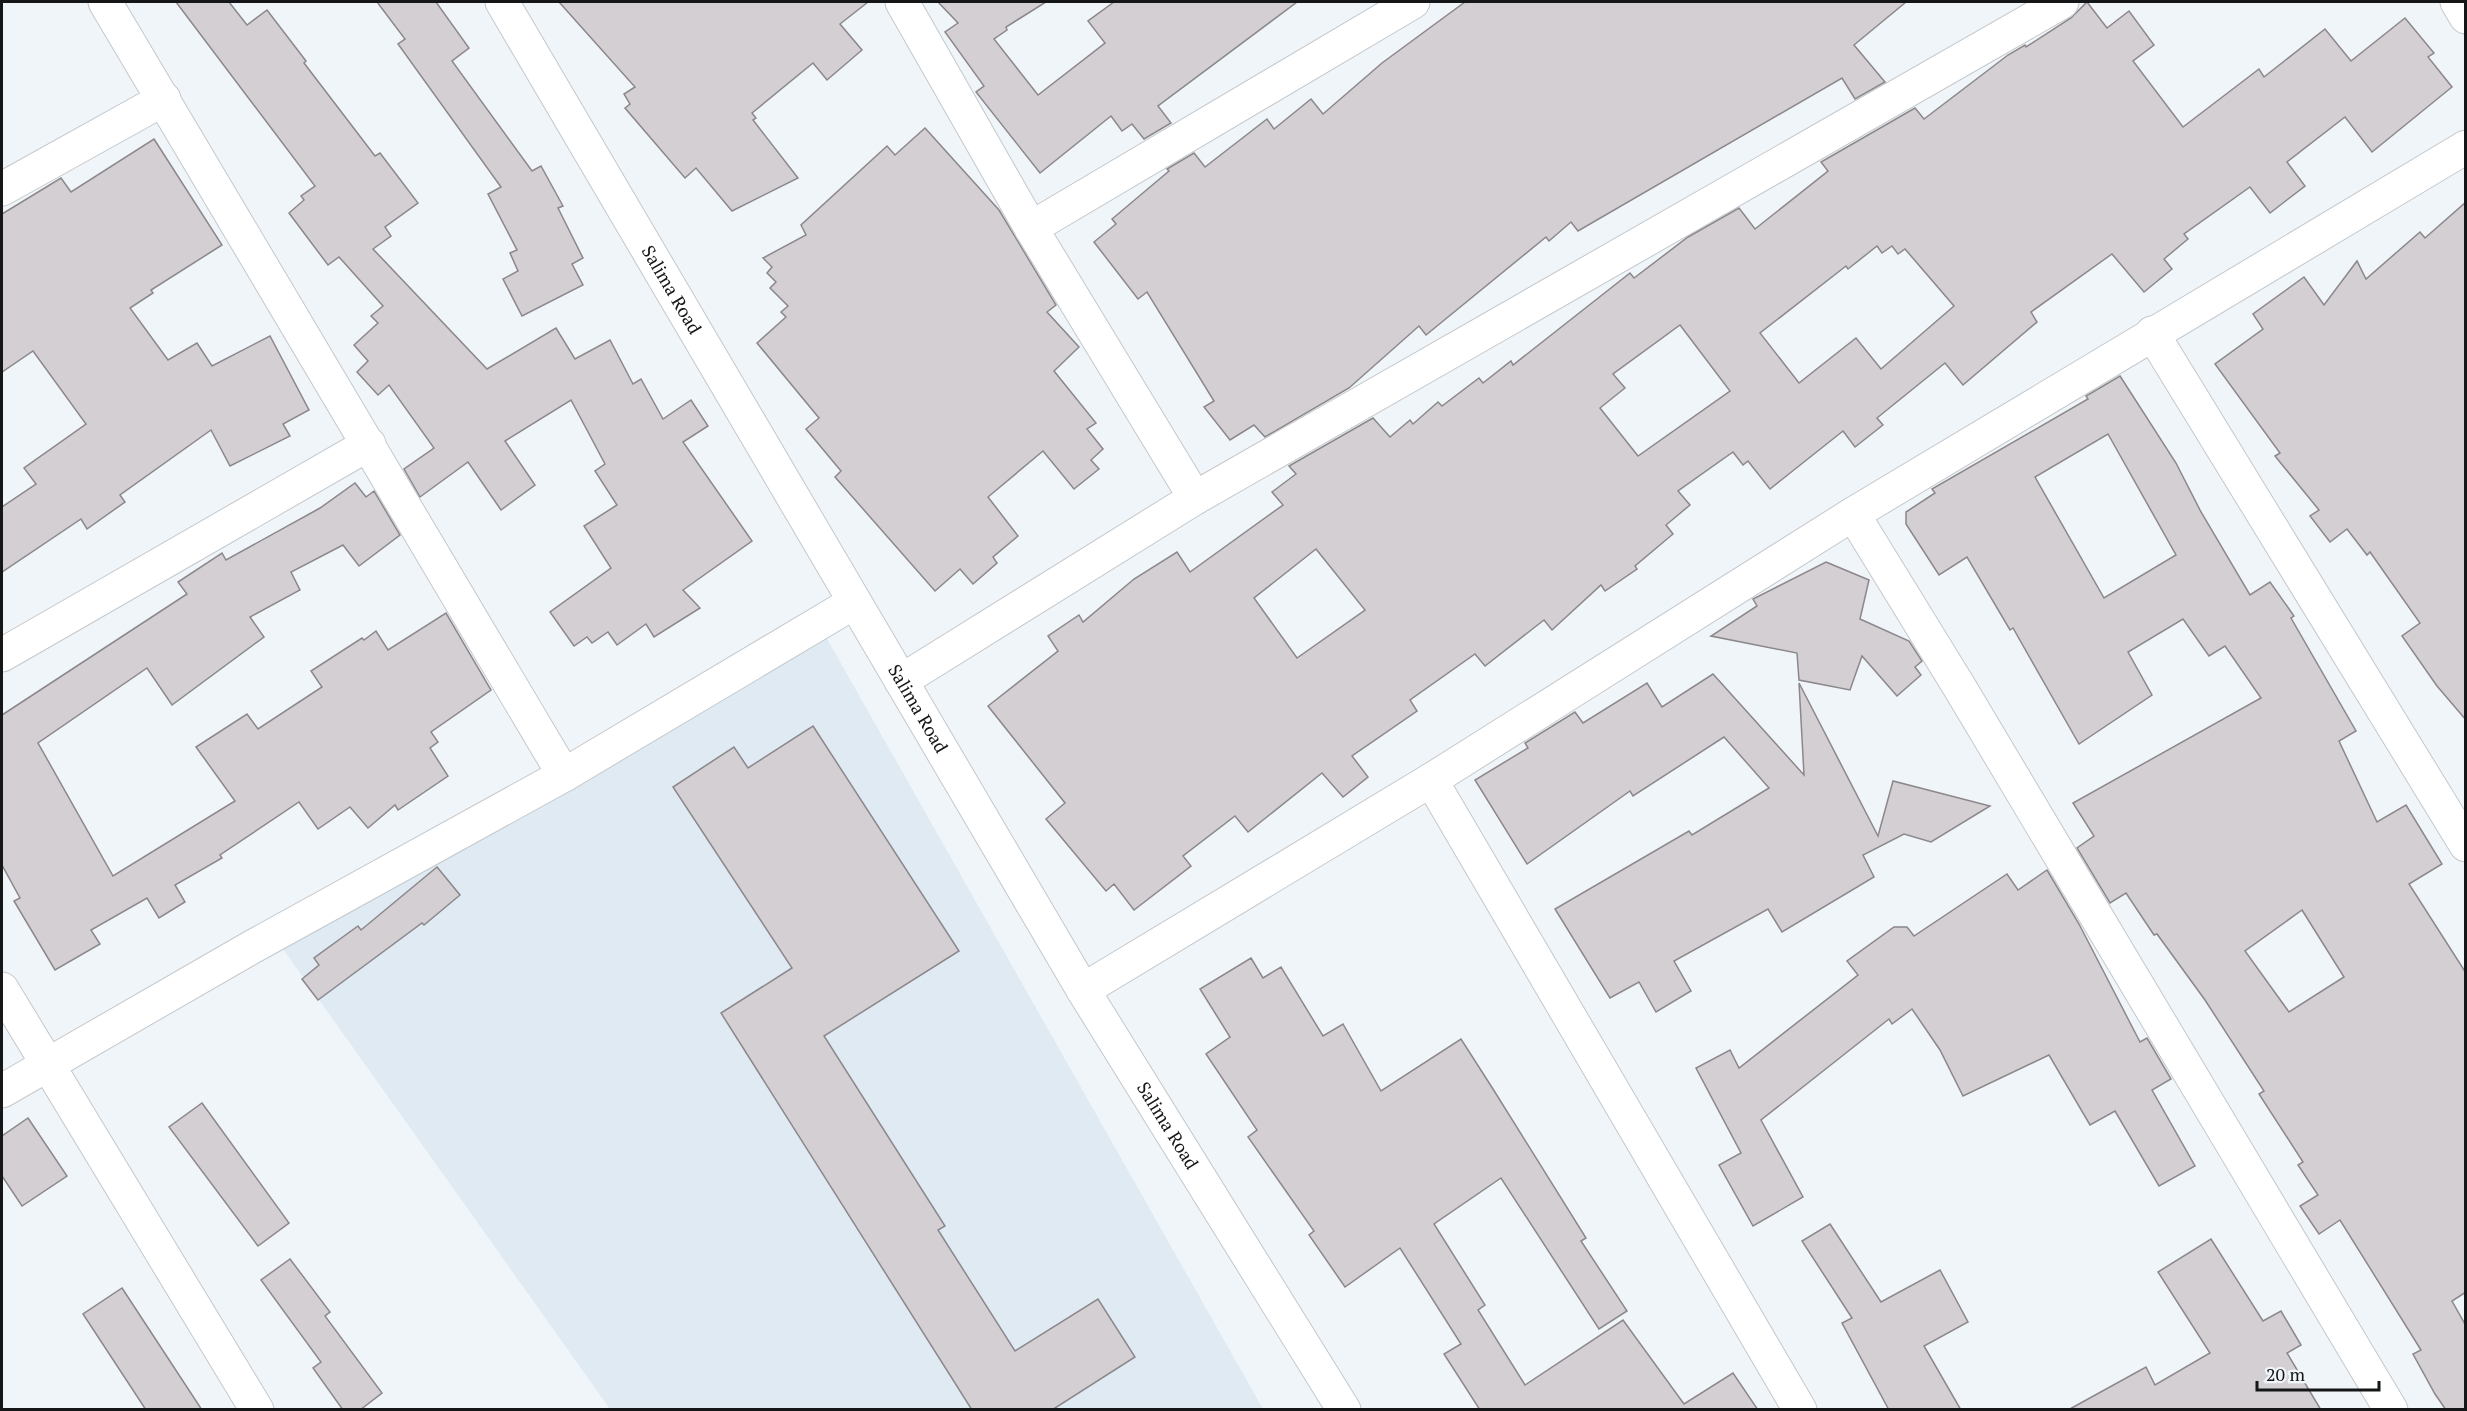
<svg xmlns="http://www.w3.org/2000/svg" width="2467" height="1411" viewBox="0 0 2467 1411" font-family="'PT Serif',serif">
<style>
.built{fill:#dfeaf3}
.building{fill:#d3cfd3;stroke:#8b878b;stroke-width:1.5;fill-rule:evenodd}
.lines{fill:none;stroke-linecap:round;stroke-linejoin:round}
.minor-casing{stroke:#c4c8cc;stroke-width:35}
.minor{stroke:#fff;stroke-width:33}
.labels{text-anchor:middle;stroke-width:4.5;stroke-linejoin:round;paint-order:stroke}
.street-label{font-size:18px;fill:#141617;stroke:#f0f5f9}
</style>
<rect width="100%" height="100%" fill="#f0f5f9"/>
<!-- built -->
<polygon class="built" points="826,637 1263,1409 610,1409 278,942"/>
<!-- building -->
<g class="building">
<polygon points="176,2 229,2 247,25 267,10 306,61 304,63 375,156 380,153 418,203 385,227 391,236 373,249 487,369 556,328 575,359 610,340 633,384 641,379 663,419 691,400 708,426 683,442 752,541 683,590 700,608 654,637 646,624 617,645 608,632 592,643 587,637 574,646 550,612 611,568 584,526 617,505 595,471 605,464 571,400 505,441 535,485 501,510 468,462 420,497 404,469 434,448 389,385 378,395 357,372 368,361 354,345 378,323 371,316 383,306 339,257 328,265 289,213 304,200 301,196 315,186"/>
<polygon points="377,2 436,2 469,48 452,61 532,171 541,166 563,206 558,208 583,258 572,264 583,285 522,316 503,279 518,271 510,253 517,250 488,194 501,187 398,44 405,39"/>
<polygon points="559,2 868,2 840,24 862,50 827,80 813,63 752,113 756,118 753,120 798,178 732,211 696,168 685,178 625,108 630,104 624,94 635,87"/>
<polygon points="938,2 1046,2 1006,27 1007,30 994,39 1038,95 1105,43 1088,21 1114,2 1297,2 1158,106 1171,123 1144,139 1132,124 1122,131 1111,116 1040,173 976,92 984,86 945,32 958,23"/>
<polygon points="1465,2 1906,2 1854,45 1885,82 1855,99 1842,78 1578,231 1571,222 1549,241 1546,237 1426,335 1419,326 1349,388 1265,437 1254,425 1230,440 1204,407 1214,401 1147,292 1138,299 1094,242 1116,224 1112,219 1169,171 1167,169 1194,153 1205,167 1267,119 1274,129 1311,99 1323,114 1382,63"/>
<path d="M2087 2 2107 28 2129 11 2154 45 2133 61 2183 127 2259 69 2264 77 2325 29 2351 61 2405 18 2434 53 2428 57 2452 87 2372 152 2345 117 2287 162 2305 186 2270 213 2250 187 2184 234 2188 239 2164 259 2172 269 2144 292 2112 254 2031 312 2037 322 1963 385 1945 363 1877 418 1883 425 1855 447 1843 431 1770 489 1748 461 1743 465 1733 452 1678 491 1690 505 1666 525 1673 534 1635 566 1637 569 1605 591 1601 585 1552 630 1544 620 1485 666 1475 654 1410 700 1417 711 1352 756 1368 777 1343 797 1322 773 1248 832 1235 816 1183 856 1191 866 1134 910 1114 884 1106 891 1046 819 1065 803 988 706 1058 651 1048 636 1079 615 1083 622 1134 579 1177 552 1190 572 1283 505 1272 492 1296 474 1289 466 1373 418 1390 437 1410 420 1413 424 1438 402 1442 406 1479 378 1483 383 1511 361 1513 365 1630 273 1634 278 1688 237 1739 208 1755 229 1828 171 1821 162 1915 108 1924 119 2008 55 2025 45 2026 47 2071 18ZM1877 246 1882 253 1892 246 1898 254 1905 249 1954 306 1881 369 1856 338 1799 383 1760 333 1846 266 1848 269ZM1680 325 1730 391 1638 456 1600 408 1625 388 1613 374ZM1316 549 1365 610 1297 658 1254 598Z"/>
<polygon points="925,128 999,210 1056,305 1047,312 1079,347 1054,371 1096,423 1087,429 1103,449 1091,460 1099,469 1074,489 1043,451 988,497 1018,536 993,557 997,563 973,584 960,569 935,591 835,477 841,471 806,429 819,418 757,343 786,317 781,312 788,306 770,288 776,282 767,273 772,267 763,258 806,235 801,225 887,146 895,155"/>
<polygon points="154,139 222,245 151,290 153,293 130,308 168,360 197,343 212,366 270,336 309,410 283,424 290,436 230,466 211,430 120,495 125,502 87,529 81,519 2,572 2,507 36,484 24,468 86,424 33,351 2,372 2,214 61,178 71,192"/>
<polygon points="2466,202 2466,720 2437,686 2402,636 2420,623 2370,552 2367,555 2347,529 2330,542 2310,516 2319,510 2275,456 2280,453 2215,364 2263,329 2253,314 2304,277 2324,305 2357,261 2366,279 2420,232 2425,238"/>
<path d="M2120 376 2176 463 2201 512 2250 595 2270 582 2294 616 2291 618 2356 731 2339 741 2377 822 2406 805 2442 864 2409 884 2466 973V1292L2452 1301 2466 1326V1410H2446L2435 1394 2413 1354 2421 1350 2340 1220 2319 1234 2300 1206 2318 1195 2298 1165 2303 1162 2259 1094 2264 1091 2205 1000 2157 934 2154 935 2126 893 2110 903 2077 848 2094 836 2073 803 2261 698 2225 646 2209 656 2183 619 2128 652 2152 695 2079 744 2013 628 2010 630 1967 557 1939 575 1906 524V512L1935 493 1932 489 2088 399 2086 396ZM2108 434 2176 555 2104 598 2035 477ZM2302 910 2344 977 2289 1012 2245 951Z"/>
<polygon points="355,483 366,497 374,491 400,535 359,566 343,545 291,572 300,590 250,617 264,637 172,705 147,668 38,743 113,876 235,801 196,747 247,714 258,729 322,687 311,671 362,638 364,640 376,631 388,650 446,613 491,690 431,732 438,742 430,748 448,776 398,810 395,805 368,828 350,807 318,829 299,802 220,855 222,858 175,885 185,902 159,918 147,898 91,930 100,944 55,970 14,901 20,898 2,865 2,715 187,594 178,582 222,553 226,560 320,508"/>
<polygon points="1826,562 1869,580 1860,619 1909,641 1922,661 1915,667 1921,675 1897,696 1862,656 1850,690 1799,680 1797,653 1711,636 1757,606 1753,599"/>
<polygon points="1713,674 1804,775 1799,683 1878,836 1893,781 1990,806 1931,842 1904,834 1863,855 1874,877 1782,932 1768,909 1674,961 1691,991 1656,1012 1639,982 1610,998 1555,909 1689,831 1692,835 1769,788 1724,737 1633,796 1630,791 1527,864 1475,780 1528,748 1525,743 1575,712 1583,723 1647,683 1662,707"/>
<polygon points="813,726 959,951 824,1036 945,1226 938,1230 1015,1351 1098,1299 1135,1357 1052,1410 972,1410 721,1013 792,968 673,787 734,747 748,768"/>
<polygon points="437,867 460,895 424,925 422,923 318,1000 302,979 319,965 314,958 358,926 361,930"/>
<polygon points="2047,870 2079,924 2140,1042 2147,1038 2171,1079 2152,1090 2195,1166 2159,1186 2115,1111 2090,1125 2049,1055 1963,1096 1940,1050 1912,1009 1892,1024 1889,1019 1761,1120 1803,1197 1753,1226 1719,1165 1741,1153 1696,1068 1730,1050 1739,1068 1858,975 1847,961 1894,927 1907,927 1914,936 2007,874 2018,890"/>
<polygon points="1251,958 1263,978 1281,967 1323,1036 1343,1024 1381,1091 1461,1039 1493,1089 1586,1238 1581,1241 1627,1311 1599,1329 1501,1178 1434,1224 1485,1305 1478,1310 1525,1385 1623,1320 1684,1404 1733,1373 1758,1410 1480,1410 1444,1354 1461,1344 1400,1248 1345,1287 1309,1235 1314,1231 1248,1137 1257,1130 1206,1054 1230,1037 1200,989"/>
<polygon points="202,1103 289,1223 258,1246 169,1127"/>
<polygon points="28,1118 67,1176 22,1206 2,1176 2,1136"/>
<polygon points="1830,1224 1881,1302 1940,1270 1968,1322 1924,1346 1961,1410 1889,1410 1842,1323 1852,1318 1802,1241"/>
<polygon points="2211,1239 2263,1321 2281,1311 2301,1345 2287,1353 2321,1410 2068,1410 2146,1367 2155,1385 2210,1353 2158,1272"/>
<polygon points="290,1259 330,1312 325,1316 382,1393 360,1410 343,1410 313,1368 321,1362 261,1280"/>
<polygon points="122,1288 202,1410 146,1410 83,1314"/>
</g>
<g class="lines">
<defs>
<g id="minor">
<polyline points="105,2 564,775"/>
<path id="s1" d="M502 2 1083 990 1344 1410"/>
<polyline points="902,2 1031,228 1195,498"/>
<polyline points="2457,2 2466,17"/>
<polyline points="2,189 164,99"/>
<polyline points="1031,228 1413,2"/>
<polyline points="2152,333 2466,845"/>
<polyline points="1853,514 1960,688 2391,1410"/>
<polyline points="2,655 369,444"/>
<polyline points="901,681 1195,498 2062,2"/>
<polyline points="1431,780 1800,1410"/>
<polyline points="2,989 257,1410"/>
<polyline points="1083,990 1431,780 1853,514 2466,147"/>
<polyline points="2,1091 252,947 564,775 853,603"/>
</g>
</defs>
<!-- minor casing -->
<use href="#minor" class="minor-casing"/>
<!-- minor -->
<use href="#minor" class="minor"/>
</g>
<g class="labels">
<!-- street labels -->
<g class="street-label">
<text dy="6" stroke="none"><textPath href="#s1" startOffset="334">Salima Road</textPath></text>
<text dy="6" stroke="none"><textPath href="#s1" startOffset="820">Salima Road</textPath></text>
<text dy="6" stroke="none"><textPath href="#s1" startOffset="1306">Salima Road</textPath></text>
</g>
</g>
<!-- border -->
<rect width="2467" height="1411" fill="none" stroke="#141617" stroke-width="6"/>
<!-- scale -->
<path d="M2257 1381v9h122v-9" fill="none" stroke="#141617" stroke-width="3"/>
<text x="2266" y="1381" font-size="18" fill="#141617" stroke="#f0f5f9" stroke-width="4.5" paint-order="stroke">20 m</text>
</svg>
